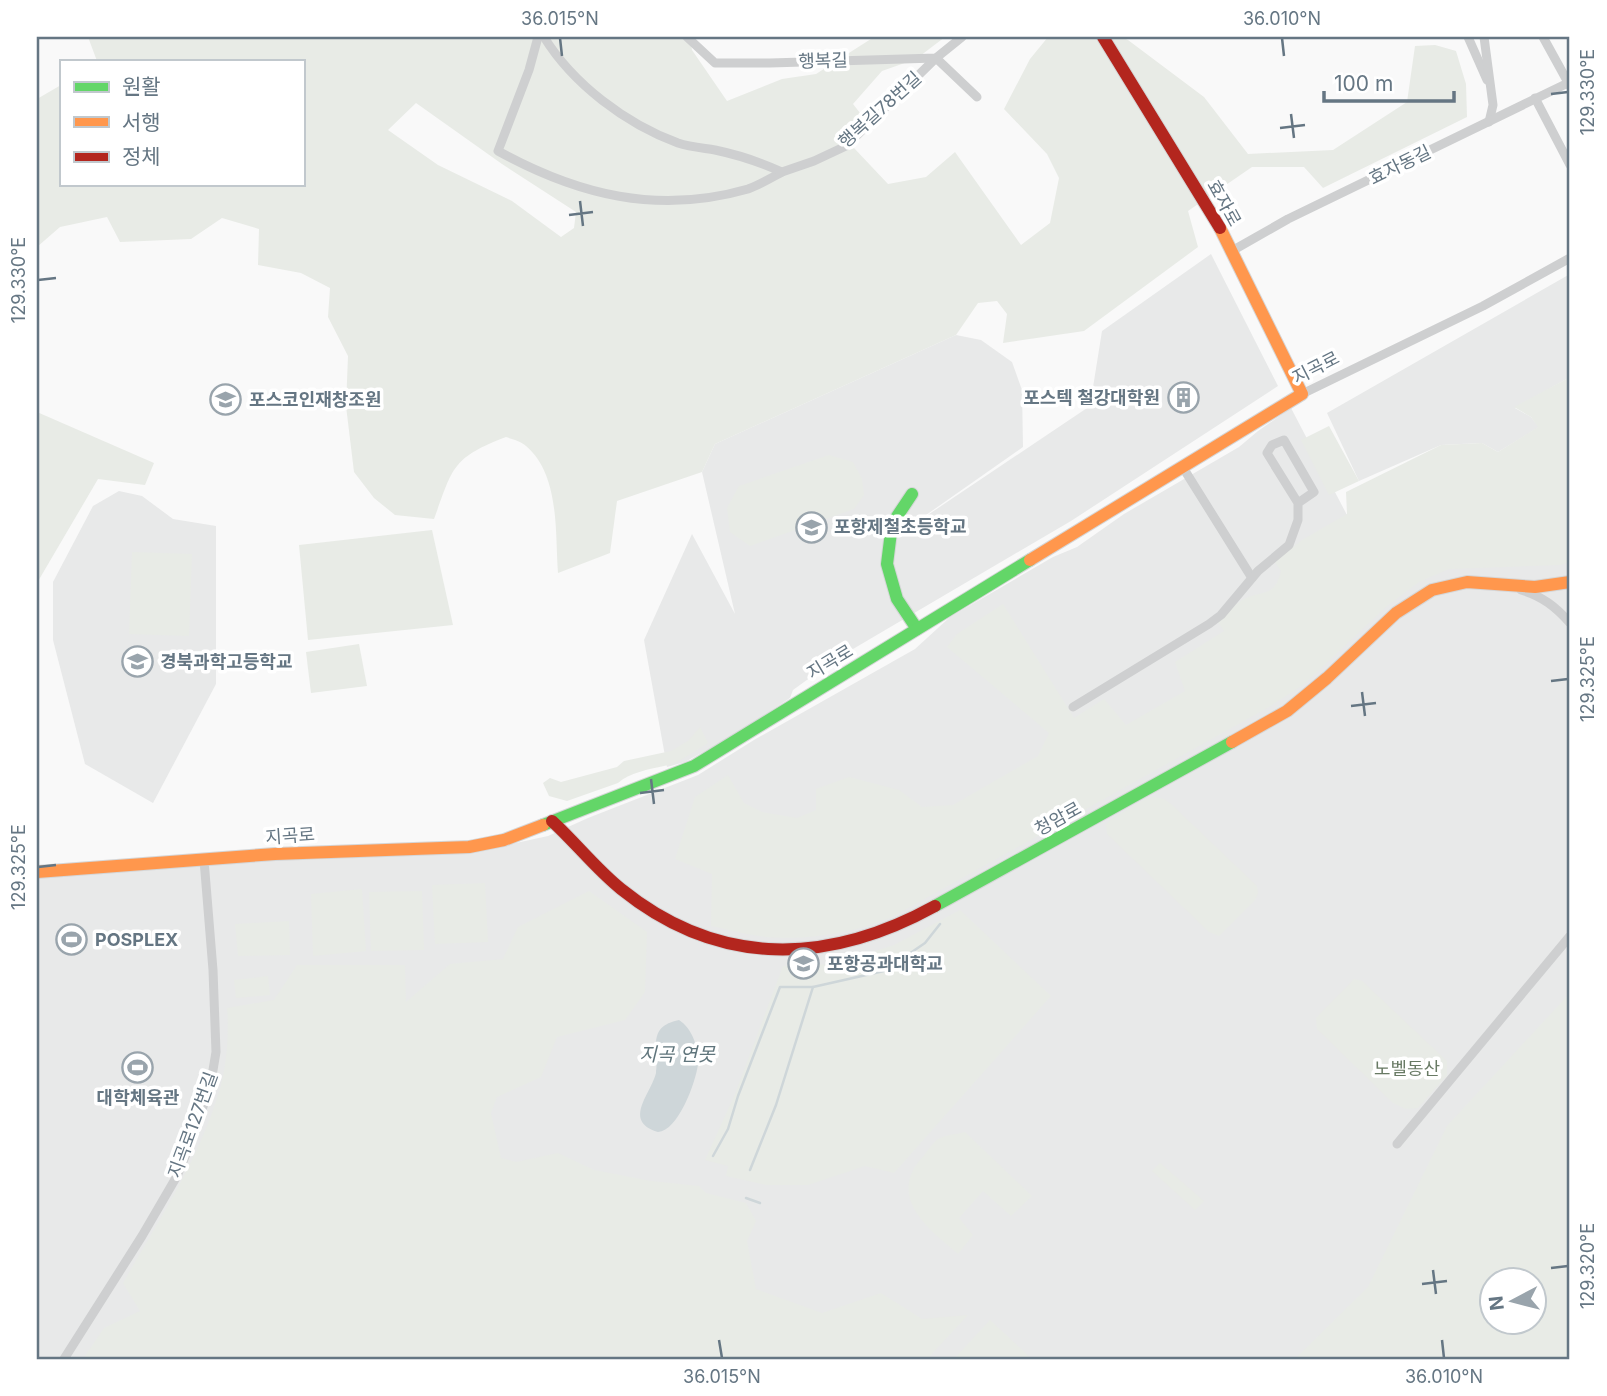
<svg xmlns="http://www.w3.org/2000/svg" width="1607" height="1396" viewBox="0 0 1607 1396" font-family="Inter,'Noto Sans KR',sans-serif">
<style>
.built{fill:#e8e9e9}
.green{fill:#e8ebe6;fill-rule:evenodd}
.water{fill:#ced6d9}
.lines{fill:none;stroke-linecap:round;stroke-linejoin:round}
.stream{stroke:#ced6d9;stroke-width:2.5}
.fast-casing{stroke:#d5d6d7;stroke-width:14}
.slow-casing{stroke:#d5d6d7;stroke-width:14}
.jam-casing{stroke:#d5d6d7;stroke-width:14}
.street{stroke:#cecfd0;stroke-width:9}
.fast{stroke:#63d668;stroke-width:12}
.slow{stroke:#ff974d;stroke-width:12}
.jam{stroke:#b3261e;stroke-width:12}
.ticks{fill:none;stroke:#657683;stroke-width:2.5}
.labels{text-anchor:middle;stroke-width:7;stroke-linejoin:round;paint-order:stroke}
.street-label{font-size:18px;fill:#657683;stroke:#fff}
.poi-label{font-size:18px;font-weight:bold;fill:#657683;stroke:#fff;text-anchor:start}
.park-label{font-size:18px;fill:#687a64;stroke:#fff}
.water-label{font-size:19px;font-style:italic;fill:#60757c;stroke:#fff}
.neatline{fill:none;stroke:#657683;stroke-width:2.5}
.ticks-label{font-size:18px;text-anchor:middle;fill:#657683}
</style>
<rect width="100%" height="100%" fill="#f9f9f9"/>
<!-- built -->
<g class="built">
<polygon points="1211,254 1278,386 1071,521 836,659 793,690 790,698 736,734 685,762 667,767 644,640 692,534 735,614 702,472 715,444 956,335 981,340 1012,362 1022,390 1023,447 889,541 1090,406 1102,331"/>
<polygon points="1570,274 1570,377 1515,408 1531,417 1539,427 1498,452 1482,443 1441,445 1359,481 1327,413"/>
<polygon points="1291,408 1359,538 1570,475 1570,1059 1403,1359 37,1359 37,868 190,860 306,860 471,853 548,836 588,818 698,775 754,740 915,649 950,617 1053,557 1077,547 1124,514 1239,447 1258,431"/>
<polygon points="119,491 142,496 173,519 216,526 216,684 153,803 85,764 53,640 53,582 93,506"/>
</g>
<!-- green -->
<g class="green">
<path d="M88 37H690L692 50 727 101 782 79 816 74 874 37H945L916 59 882 71 853 104 864 118 854 148 888 184 926 177 955 152 1021 245 1050 223 1059 178 1047 154 1004 109 1030 59 1048 37H1122L1128 40 1204 97 1248 154 1333 150 1407 102 1415 46 1435 45 1456 51 1466 84 1467 117 1323 188 1304 167H1252L1188 211 1198 247 1084 331 1003 343 1007 314 997 301 978 303 956 335 715 444 702 472 617 501 610 553 558 573C555 532 560 475 526 446 521 441 512 439 506 437 451 458 453 468 434 519L395 515 374 498 354 472 346 406 348 356 328 317 330 288 301 273 258 265 259 229 222 218 191 239 120 242 107 217 60 227 37 247V99L61 85V184H303V61H97ZM416 103 502 164 576 212 574 228 561 237 512 201 438 165 388 130Z"/>
<path d="M1570 377V562L1560 565 1449 569 1419 582 1387 606 1303 685 1269 707 892 917C854 933 801 942 759 936 743 934 727 929 711 926L712 874 675 859 695 797 728 775 744 803 762 812 797 818 816 810V789L849 777 899 790 922 807 953 805 1038 756 1049 733 947 647 957 634 1003 604 1074 718 1104 699 1126 725 1185 691 1175 662 1224 631 1218 622C1226 615 1234 604 1244 599 1264 590 1275 597 1281 571L1275 562 1302 540 1347 514 1346 492 1441 445 1482 443 1498 452 1538 427 1531 417 1514 407Z"/>
<polygon points="37,412 154,463 145,485 98,479 37,583"/>
<polygon points="1329,426 1359,481 1329,495 1301,440"/>
<polygon points="829,455 853,462 862,479 864,495 854,509 750,546 730,532 727,508 739,486"/>
<polygon points="432,530 453,625 308,640 299,545"/>
<polygon points="132,552 192,554 189,636 129,634"/>
<polygon points="359,644 367,686 311,693 306,652"/>
<path d="M700 727 708 743C694 751 680 763 664 766 649 769 629 773 618 783L567 801 549 796 543 783 550 778 561 782 617 767 624 761 671 751 688 741Z"/>
<polygon points="1154,797 1164,799 1171,804 1257,886 1258,893 1255,900 1219,936 1209,932 1107,834 1106,825 1109,821 1145,799"/>
<polygon points="485,883 488,942 435,944 432,885"/>
<polygon points="362,889 366,951 313,956 311,894"/>
<polygon points="422,891 424,950 371,951 369,892"/>
<path d="M589 891 647 932 645 992 625 1020 557 1037 541 1077 497 1097 491 1113 501 1158 516 1162 558 1153 594 1170 651 1181 699 1186 706 1193 746 1203 756 1221 747 1241 756 1289 822 1313 881 1293 922 1319 968 1315 927 1359H83L104 1328 140 1311 123 1283C158 1222 198 1161 219 1092 227 1065 229 1035 227 1008L274 1000 297 965H405L406 1002 450 964 503 959 518 927Z"/>
<polygon points="960,910 1051,996 894,1173 865,1166 808,1185 766,1185 726,1176 728,1166 705,1160 735,1094 783,966 835,964 894,945"/>
<polygon points="289,921 290,955 238,956 235,924"/>
<polygon points="268,976 270,995 236,998 234,980"/>
<polygon points="1354,979 1362,981 1447,1061 1447,1075 1418,1108 1406,1109 1393,1103 1317,1029 1316,1018"/>
<path d="M1570 993V1359H1295L1368 1287 1447 1126ZM1492 1280H1534V1322H1492Z"/>
<path d="M965 1132 1032 1196 1011 1216 983 1191 959 1218 973 1235 958 1254C930 1230 888 1199 920 1160 926 1154 932 1143 938 1139 945 1135 957 1134 965 1132Z"/>
<polygon points="1160,1163 1204,1201 1195,1210 1152,1171"/>
<polygon points="990,1320 1032,1359 954,1359"/>
</g>
<!-- water -->
<path class="water" d="M679 1020C692 1028 699 1048 698 1064 696 1082 678 1131 658 1132 622 1121 651 1094 656 1073 660 1050 645 1027 679 1020Z"/>
<g class="lines">
<!-- stream -->
<g class="stream">
<polyline points="713,1156 728,1129 738,1096 780,987 813,987 884,971 925,943 940,924"/>
<polyline points="750,1170 776,1105 813,987"/>
<polyline points="746,1198 760,1203"/>
</g>
<defs>
<g id="fast">
<polyline points="912,494 892,524 887,564 897,599 917,629"/>
<polyline points="543,825 694,766 1030,560"/>
<polyline points="935,906 1232,742"/>
</g>
<g id="slow">
<polyline points="1030,560 1302,394 1220,228"/>
<polyline points="1232,742 1287,711 1327,678 1396,613 1432,590 1467,582 1535,587 1570,582"/>
<polyline points="37,872 275,854 469,847 504,840 543,825"/>
</g>
<g id="jam">
<polyline points="1103,37 1220,228"/>
<path d="M552 821C576 843 596 869 621 889 719 968 828 965 935 906"/>
</g>
</defs>
<!-- fast casing -->
<use href="#fast" class="fast-casing"/>
<!-- slow casing -->
<use href="#slow" class="slow-casing"/>
<!-- jam casing -->
<use href="#jam" class="jam-casing"/>
<!-- street -->
<g class="street">
<path d="M538 37 529 70 498 151C578 195 658 215 748 189 759 185 771 178 782 172"/>
<path d="M544 37C573 84 626 124 678 143 690 147 703 148 715 150 739 155 760 162 782 172L814 161 846 146 936 58 977 97"/>
<polyline points="687,37 715,63 770,63 936,58 962,37"/>
<polyline points="1468,37 1487,80"/>
<polyline points="1484,37 1493,105 1489,122"/>
<polyline points="1543,37 1570,86"/>
<polyline points="1535,98 1570,165"/>
<polyline points="1230,252 1288,219 1570,82"/>
<polyline points="1302,394 1483,306 1570,258"/>
<polyline points="1182,466 1252,578"/>
<path d="M1521 590C1542 596 1556 607 1570 623"/>
<polyline points="1073,707 1209,624 1221,615 1258,571 1289,545 1298,520 1298,503 1314,492 1284,440 1272,445 1267,453 1298,503"/>
<polyline points="1397,1144 1570,936"/>
<polyline points="64,1359 142,1236 177,1176 193,1137 211,1082 216,1052 213,970 204,860"/>
</g>
<!-- fast -->
<use href="#fast" class="fast"/>
<!-- slow -->
<use href="#slow" class="slow"/>
<!-- jam -->
<use href="#jam" class="jam"/>
</g>
<!-- ticks -->
<path class="ticks" d="M560 38 562 56M1282 38 1284 56M1551 94 1568 92M1291 114 1294 138M1280 128 1305 125M580 201 583 226M569 215 593 212M38 280 56 278M1551 681 1568 679M1362 692 1365 716M1351 706 1376 703M651 779 654 804M640 793 664 790M38 867 56 865M1551 1268 1568 1266M1433 1270 1436 1294M1422 1284 1447 1281M719 1340 722 1358M1442 1340 1444 1358"/>
<!-- icons -->
<defs>
<symbol id="building-ring" viewBox="-11 -11 22 22"><circle r="9.5" fill="#fff" stroke="#99a4ac" stroke-width="1.5"/><path d="M-4-6H4V6H1V3H-1V6H-4ZM-2.5-4.3h1.7v1.8h-1.7ZM.8-4.3h1.7v1.8H.8ZM-2.5-1h1.7V.8h-1.7ZM.8-1h1.7V.8H.8Z" fill="#99a4ac"/></symbol>
<symbol id="university-ring" viewBox="-11 -11 22 22"><circle r="9.5" fill="#fff" stroke="#99a4ac" stroke-width="1.5"/><path d="M0-5L7-2L0 1L-7-2ZM-4 1L0 2.5L4 1V4Q0 6-4 4Z" fill="#99a4ac"/></symbol>
<symbol id="school-ring" viewBox="-11 -11 22 22"><circle r="9.5" fill="#fff" stroke="#99a4ac" stroke-width="1.5"/><path d="M0-5L7-2L0 1L-7-2ZM-4 1L0 2.5L4 1V4Q0 6-4 4Z" fill="#99a4ac"/></symbol>
<symbol id="stadium-ring" viewBox="-11 -11 22 22"><circle r="9.5" fill="#fff" stroke="#99a4ac" stroke-width="1.5"/><path d="M0-5a6.5 5 0 1 0 0 10a6.5 5 0 1 0 0-10ZM-3.5-1.8h7v3.6h-7Z" fill="#99a4ac"/></symbol>
</defs>
<g fill-rule="evenodd">
<use href="#building-ring" x="1166" y="380" width="35" height="35"/>
<use href="#university-ring" x="208" y="382" width="35" height="35"/>
<use href="#school-ring" x="794" y="510" width="35" height="35"/>
<use href="#school-ring" x="120" y="644" width="35" height="35"/>
<use href="#stadium-ring" x="54" y="922" width="35" height="35"/>
<use href="#university-ring" x="786" y="946" width="35" height="35"/>
<use href="#stadium-ring" x="120" y="1050" width="35" height="35"/>
</g>
<g class="labels">
<!-- street labels -->
<g class="street-label">
<text transform="translate(823 61) rotate(-2)" y="6">행복길</text>
<text transform="translate(880 110) rotate(-42)" y="6">행복길78번길</text>
<text transform="translate(1400 165) rotate(-26)" y="6">효자동길</text>
<text transform="translate(1224 203) rotate(61)" y="6">효자로</text>
<text transform="translate(1316 368) rotate(-27)" y="6">지곡로</text>
<text transform="translate(830 662) rotate(-31)" y="6">지곡로</text>
<text transform="translate(1058 819) rotate(-29)" y="6">청암로</text>
<text transform="translate(290 836) rotate(-4)" y="6">지곡로</text>
<text transform="translate(193 1125) rotate(-70)" y="6">지곡로127번길</text>
</g>
<!-- poi labels -->
<g class="poi-label">
<text x="1160" y="404" text-anchor="end">포스텍 철강대학원</text>
<text x="249" y="406">포스코인재창조원</text>
<text x="834" y="533">포항제철초등학교</text>
<text x="160" y="668">경북과학고등학교</text>
<text x="95" y="946">POSPLEX</text>
<text x="827" y="970">포항공과대학교</text>
<text x="138" y="1104" text-anchor="middle">대학체육관</text>
</g>
<!-- park labels -->
<g class="park-label">
<text x="1407" y="1075">노벨동산</text>
</g>
<!-- water labels -->
<g class="water-label">
<text x="677" y="1061">지곡 연못</text>
</g>
</g>
<!-- border -->
<rect width="1607" height="1396" fill="none" stroke="#ffffff" stroke-width="77"/>
<!-- legend -->
<rect x="60" y="60" width="245" height="126" fill="#ffffff" stroke="#c1c8cd" stroke-width="2"/>
<rect x="74" y="82" width="35" height="10" fill="#63d668" stroke="#c1c8cd" stroke-width="2"/>
<text x="122" y="94" font-size="21" fill="#657683">원활</text>
<rect x="74" y="117" width="35" height="10" fill="#ff974d" stroke="#c1c8cd" stroke-width="2"/>
<text x="122" y="130" font-size="21" fill="#657683">서행</text>
<rect x="74" y="152" width="35" height="10" fill="#b3261e" stroke="#c1c8cd" stroke-width="2"/>
<text x="122" y="164" font-size="21" fill="#657683">정체</text>
<!-- north arrow -->
<g transform="translate(1513 1301) rotate(263)"><circle r="33" fill="#ffffff" stroke="#c1c8cd" stroke-width="2"/>
<path d="M0-5L12 26L0 18L-12 26Z" fill="#99a4ac"/>
<text y="-10" font-size="19" font-weight="bold" text-anchor="middle" fill="#657683">N</text>
</g>
<!-- scale -->
<path d="M1324 91v10h130v-10" fill="none" stroke="#657683" stroke-width="3.5"/>
<text x="1334" y="91" font-size="21" fill="#657683" stroke="#ffffff" stroke-width="5" paint-order="stroke">100 m</text>
<rect x="38" y="38" width="1530" height="1320" class="neatline"/>
<g class="ticks-label">
<text x="560" y="25">36.015°N</text>
<text x="1282" y="25">36.010°N</text>
<text transform="translate(1588 92) rotate(-90)" y="6">129.330°E</text>
<text transform="translate(19 280) rotate(-90)" y="6">129.330°E</text>
<text transform="translate(1588 679) rotate(-90)" y="6">129.325°E</text>
<text transform="translate(19 867) rotate(-90)" y="6">129.325°E</text>
<text transform="translate(1588 1266) rotate(-90)" y="6">129.320°E</text>
<text x="722" y="1383">36.015°N</text>
<text x="1444" y="1383">36.010°N</text>
</g>
</svg>
